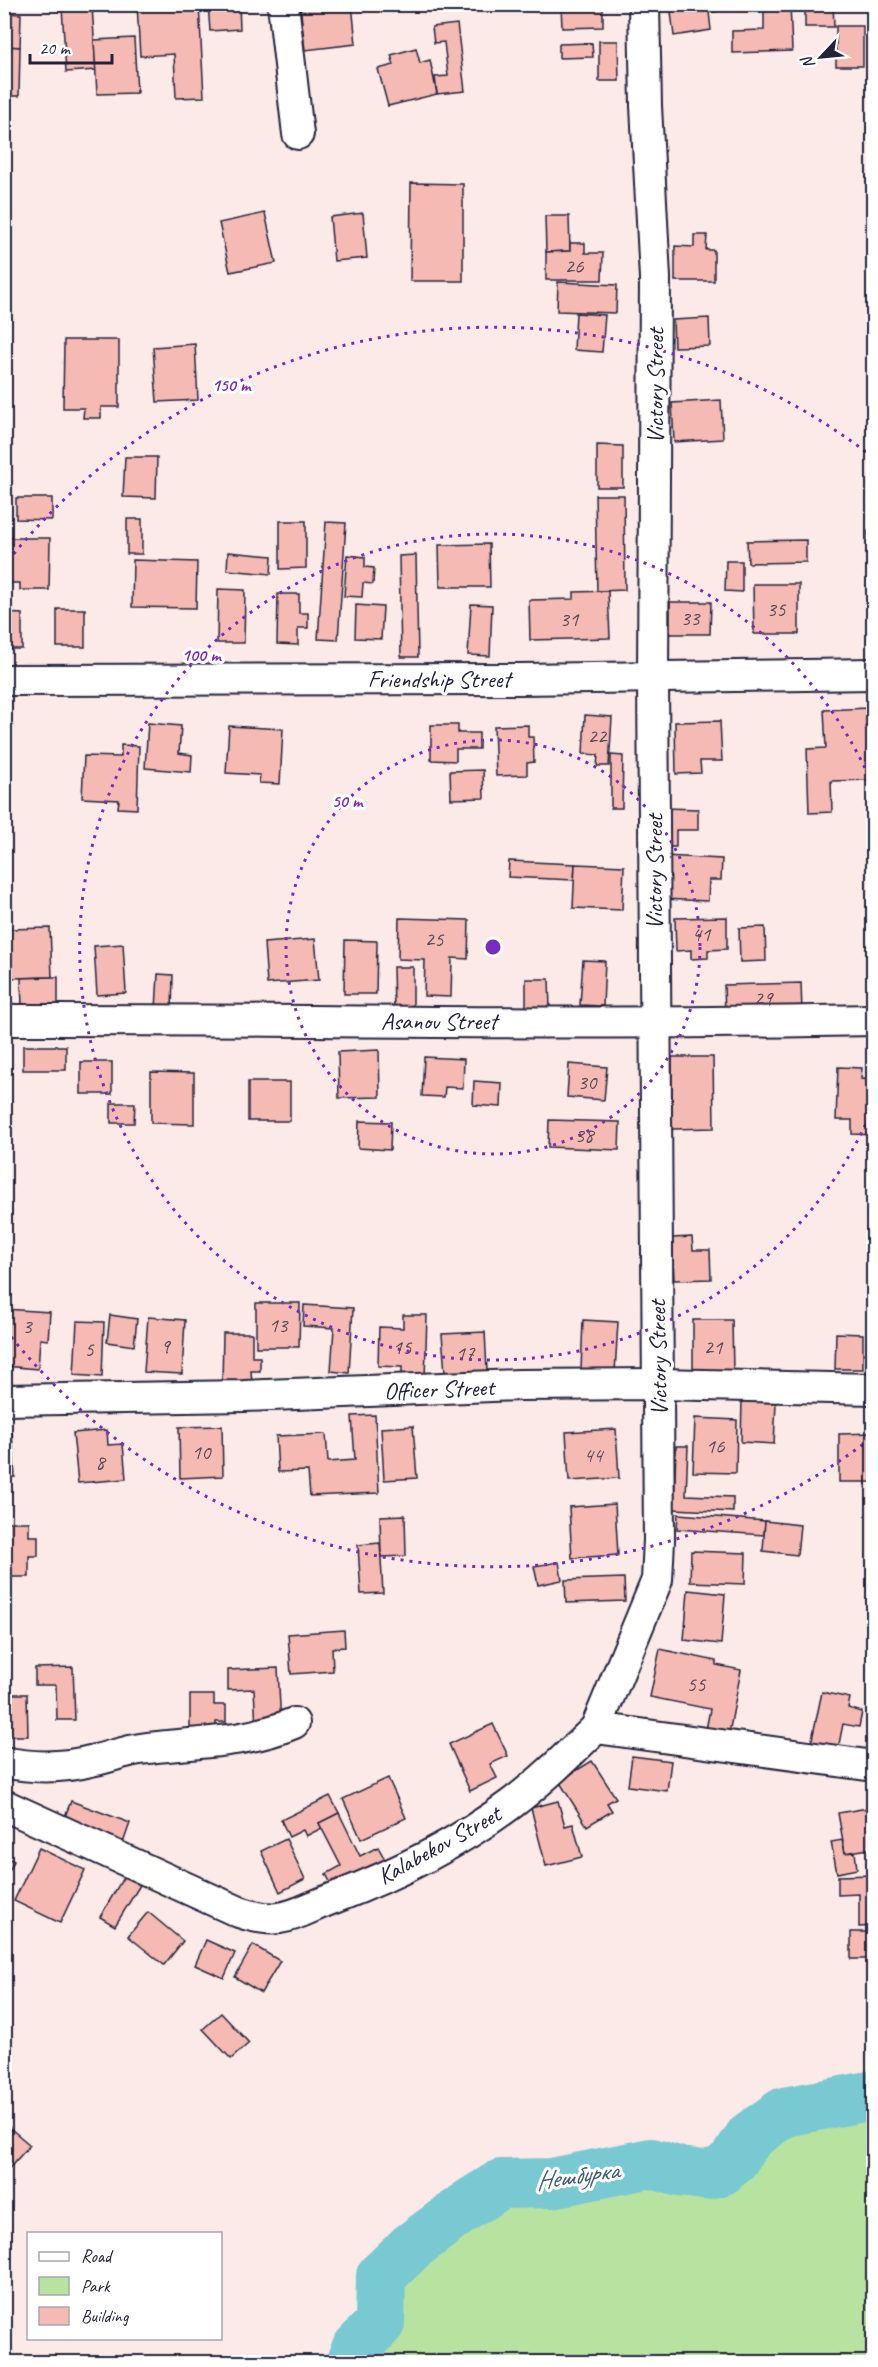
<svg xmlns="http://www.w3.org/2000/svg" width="878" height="2367" viewBox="0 0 878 2367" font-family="Caveat,sans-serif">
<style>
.green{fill:#b8e29f;stroke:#6d826d;stroke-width:1.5}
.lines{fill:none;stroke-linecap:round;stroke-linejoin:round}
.river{stroke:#78c9d1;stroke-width:50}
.building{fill:#f6bab4;stroke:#22223b;stroke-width:1.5}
.minor-casing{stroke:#22223b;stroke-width:34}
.minor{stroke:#fff;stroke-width:30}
.ring{fill:none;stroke:#7b2cbf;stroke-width:3;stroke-dasharray:3 6}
.labels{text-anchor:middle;stroke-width:6;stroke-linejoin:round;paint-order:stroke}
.number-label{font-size:21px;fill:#574859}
.street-label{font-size:24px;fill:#22223b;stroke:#fff}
.water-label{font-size:26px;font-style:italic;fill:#405c70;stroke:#fff}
.centre{fill:#7b2cbf;stroke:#fff;stroke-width:3}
.ring-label{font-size:18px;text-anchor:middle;font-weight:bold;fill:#7b2cbf;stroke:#fff;stroke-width:6;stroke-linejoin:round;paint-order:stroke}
</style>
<rect width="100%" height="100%" fill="#fceae8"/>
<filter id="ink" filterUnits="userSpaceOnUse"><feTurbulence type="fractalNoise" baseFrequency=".0167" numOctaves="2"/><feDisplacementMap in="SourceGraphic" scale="12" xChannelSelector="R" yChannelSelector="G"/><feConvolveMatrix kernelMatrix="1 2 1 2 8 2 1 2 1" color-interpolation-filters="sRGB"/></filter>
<g filter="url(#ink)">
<!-- green -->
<polygon class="green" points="873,2095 873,2362 351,2362 356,2349 380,2323 381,2276 411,2247 469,2204 501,2184 552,2183 651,2163 680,2172 704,2175 721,2171 733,2162 750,2136 784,2112"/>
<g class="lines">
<!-- river -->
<polyline class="river" points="351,2362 356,2349 380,2323 381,2276 411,2247 469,2204 501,2184 552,2183 651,2163 680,2172 704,2175 721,2171 733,2161 750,2136 784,2112 874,2095"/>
</g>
<!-- building -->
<g class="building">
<polygon points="199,4 204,97 176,98 174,54 140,56 137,5"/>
<polygon points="208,4 239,4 240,29 210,31"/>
<polygon points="300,4 352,4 356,44 305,50"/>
<polygon points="561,4 603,4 603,27 562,28"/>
<polygon points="670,4 718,4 719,11 709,12 711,30 674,36"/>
<polygon points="764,4 790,4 792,51 732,53 732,31 764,30"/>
<polygon points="805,4 833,4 834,27 805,27"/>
<polygon points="92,5 96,70 66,72 62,7"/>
<polygon points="4,13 21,14 20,47 4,46"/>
<polygon points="457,24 465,91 437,94 435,77 448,76 444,42 434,43 432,27"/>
<rect x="836" y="26" width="27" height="40"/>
<polygon points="134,38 137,93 97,94 94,40"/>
<polygon points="599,41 618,41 619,81 599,81"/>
<polygon points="592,43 593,57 559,58 559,44"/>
<polygon points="4,46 20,47 19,96 4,96"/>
<polygon points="416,48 420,63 430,60 437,94 388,106 378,69 394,65 391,55"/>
<polygon points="411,183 463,184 463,281 410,281"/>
<polygon points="265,213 276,263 230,272 219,223"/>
<polygon points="363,213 367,258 334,261 330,217"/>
<polygon points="545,216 569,216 570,251 546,252"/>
<polygon points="694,235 707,235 706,250 714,250 714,281 675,281 675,246 694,247"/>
<polygon points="570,243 585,243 585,253 603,253 602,280 546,280 546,252 570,251"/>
<polygon points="558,282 617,285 616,313 557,311"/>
<polygon points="576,313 605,315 602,352 574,350"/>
<polygon points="709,318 710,346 674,347 673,320"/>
<polygon points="64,340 119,340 119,407 101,407 101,418 83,418 84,408 63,408"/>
<polygon points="195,344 198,400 157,402 153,347"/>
<polygon points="721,400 723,439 674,442 672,403"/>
<polygon points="597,445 623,446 623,487 597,487"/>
<polygon points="125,457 157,457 156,498 123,497"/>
<polygon points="595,495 624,495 625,590 597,591"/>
<polygon points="16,498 52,498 52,520 16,519"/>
<rect x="127" y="519" width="15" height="35"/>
<polygon points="280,521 306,521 306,568 280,569"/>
<polygon points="326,522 346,523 338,640 318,639"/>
<polygon points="868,531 874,531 874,650 870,650"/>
<polygon points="4,538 50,538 49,590 20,590 20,583 4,583"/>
<polygon points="806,540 806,562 748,563 747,541"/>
<polygon points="489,544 490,587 440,587 439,545"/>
<polygon points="228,552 272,556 271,574 227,570"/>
<polygon points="347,555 365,557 365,567 374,568 373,584 363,583 362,597 344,596"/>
<polygon points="416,555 418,657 401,657 399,556"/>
<polygon points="133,560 197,562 196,608 132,607"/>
<polygon points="726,561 742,561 742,592 725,591"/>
<polygon points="753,584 799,584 799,634 754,634"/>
<polygon points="218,589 245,590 244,643 217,643"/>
<polygon points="608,591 610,638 530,640 529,600 574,599 574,592"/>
<polygon points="278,594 299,594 299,613 308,613 308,628 298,628 298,645 277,644"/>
<polygon points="670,602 711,602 710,634 670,634"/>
<polygon points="471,604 492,605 490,656 468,655"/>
<polygon points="356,605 383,607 381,639 355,638"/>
<rect x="57" y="609" width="28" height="38"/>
<polygon points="4,613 22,614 22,649 4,649"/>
<polygon points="868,708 870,780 831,781 832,812 809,813 807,749 826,748 824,710"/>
<polygon points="585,715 612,717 609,766 597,766 598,755 583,754"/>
<polygon points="720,721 722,761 700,761 701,773 676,774 675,722"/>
<polygon points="148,723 181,726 179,753 192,755 191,772 145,768"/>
<polygon points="431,725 458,725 458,733 479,733 479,749 456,749 456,761 431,760"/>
<polygon points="528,725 528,737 533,737 534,762 527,763 527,775 496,776 494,726"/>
<polygon points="229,726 283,729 280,784 259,783 260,775 226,773"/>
<polygon points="121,745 139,746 137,809 118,808 119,800 82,798 84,756 121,757"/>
<polygon points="611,755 623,756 622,808 611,808"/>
<polygon points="483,770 484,798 451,799 450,771"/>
<polygon points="664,808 698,809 698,830 676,830 676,847 663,847"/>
<polygon points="663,856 722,859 721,880 709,880 708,901 662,899"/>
<polygon points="509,861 575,864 574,880 508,877"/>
<polygon points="575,864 624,866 622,910 573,908"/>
<polygon points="727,917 727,949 708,950 708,958 691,959 691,950 676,951 675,918"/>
<polygon points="399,918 469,920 468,959 452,958 451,997 424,996 425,960 398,959"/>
<polygon points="765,927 766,961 740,962 739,928"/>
<polygon points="50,928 52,977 11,978 9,929"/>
<polygon points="315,939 319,980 267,984 264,943"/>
<polygon points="345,940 377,941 376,994 344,994"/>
<polygon points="123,944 126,993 97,995 94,946"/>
<polygon points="583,960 605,961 603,1006 580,1005"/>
<polygon points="393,967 413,967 413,1009 394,1009"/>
<polygon points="158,974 173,975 172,1011 156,1010"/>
<polygon points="52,977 58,977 58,1006 22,1006 21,978"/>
<polygon points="526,979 549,979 550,1010 526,1011"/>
<polygon points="801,983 802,1012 725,1013 724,985"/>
<rect x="23" y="1046" width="43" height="24"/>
<polygon points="379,1050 380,1097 339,1098 338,1052"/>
<polygon points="424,1057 464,1059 463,1088 445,1087 444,1097 422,1096"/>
<polygon points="672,1057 713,1057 714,1128 672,1129"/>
<rect x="81" y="1062" width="31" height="32"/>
<polygon points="569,1064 607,1067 604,1100 567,1097"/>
<polygon points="838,1067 862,1068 861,1079 874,1080 874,1135 852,1134 852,1120 836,1120"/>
<polygon points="151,1072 194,1073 194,1124 151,1123"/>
<polygon points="474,1081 502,1083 501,1107 473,1105"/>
<rect x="248" y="1082" width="42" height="39"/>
<polygon points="111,1103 135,1103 134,1123 111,1123"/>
<polygon points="549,1120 620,1122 619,1150 548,1147"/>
<polygon points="359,1121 391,1122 390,1150 358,1148"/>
<polygon points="692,1237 693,1250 710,1250 711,1279 674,1280 672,1238"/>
<polygon points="256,1303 300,1303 299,1347 256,1347"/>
<polygon points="304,1305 353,1308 349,1373 331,1371 334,1328 303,1326"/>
<polygon points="4,1309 50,1312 48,1340 40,1339 38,1369 4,1366"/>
<polygon points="110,1315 137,1319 134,1346 107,1342"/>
<polygon points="403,1315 427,1315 425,1379 402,1379 402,1367 378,1366 379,1327 403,1328"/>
<polygon points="148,1317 185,1320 182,1374 144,1372"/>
<polygon points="583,1320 618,1322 615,1372 581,1370"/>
<polygon points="693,1320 732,1320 733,1373 693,1374"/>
<polygon points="77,1321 104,1322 102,1377 74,1375"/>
<polygon points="485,1332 487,1371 445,1373 442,1334"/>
<polygon points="223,1333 252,1333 252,1357 260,1357 260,1371 251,1371 252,1384 222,1384"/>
<polygon points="836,1333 863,1334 863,1369 835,1369"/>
<polygon points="742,1401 776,1403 774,1444 741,1442"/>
<polygon points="375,1415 379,1493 310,1496 308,1471 278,1472 276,1436 326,1434 328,1462 355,1460 352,1416"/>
<polygon points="695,1418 737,1420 736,1473 693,1472"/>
<polygon points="222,1426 223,1476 180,1478 179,1427"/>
<polygon points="413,1426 417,1478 384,1480 381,1428"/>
<polygon points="616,1429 619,1478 569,1481 566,1432"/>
<polygon points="107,1430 108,1445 123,1444 126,1479 78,1483 73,1433"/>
<polygon points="12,1433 15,1477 4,1478 4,1434"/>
<polygon points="874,1433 874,1482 839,1482 839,1434"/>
<polygon points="676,1446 688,1446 686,1495 733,1497 733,1512 674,1509"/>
<polygon points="615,1504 618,1555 572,1558 569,1507"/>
<polygon points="678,1514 765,1521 764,1535 677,1529"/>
<polygon points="405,1515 406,1556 381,1557 380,1516"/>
<polygon points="765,1521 800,1525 797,1555 763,1551"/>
<polygon points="4,1522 29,1522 29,1536 38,1536 38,1556 29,1556 29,1577 4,1577"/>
<polygon points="380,1543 383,1593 361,1594 358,1545"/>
<polygon points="691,1551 746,1553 745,1584 690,1582"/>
<polygon points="559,1562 562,1580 538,1585 534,1566"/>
<polygon points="624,1578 625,1601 566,1603 565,1580"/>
<polygon points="688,1590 725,1594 721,1644 684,1640"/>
<polygon points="344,1630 345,1647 332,1648 333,1671 291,1674 288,1634"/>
<polygon points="660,1649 716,1661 716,1665 741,1670 729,1734 706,1730 710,1709 650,1697"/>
<polygon points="73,1667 75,1720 57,1720 56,1685 35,1685 35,1668"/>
<polygon points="278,1668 281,1726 256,1727 254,1689 228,1690 228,1670"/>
<polygon points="822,1692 850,1698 848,1708 862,1712 859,1727 843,1724 838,1749 811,1744"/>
<polygon points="4,1694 27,1694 28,1736 4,1736"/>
<polygon points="190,1695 214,1695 214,1705 226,1705 226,1722 216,1722 216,1731 190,1731"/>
<polygon points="493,1724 508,1756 490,1764 497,1778 470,1791 449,1744"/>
<polygon points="632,1756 671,1761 667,1791 628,1786"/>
<polygon points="592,1761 616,1798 607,1803 612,1811 587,1826 559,1781"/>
<polygon points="388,1778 406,1818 361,1839 343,1799"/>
<polygon points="330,1796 339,1813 319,1823 322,1828 306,1836 303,1830 289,1837 281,1820"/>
<polygon points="71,1801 130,1823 122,1846 62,1824"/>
<polygon points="558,1801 565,1826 573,1824 582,1857 546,1866 531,1808"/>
<polygon points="874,1807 874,1848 845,1853 838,1813"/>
<polygon points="339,1813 360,1856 378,1847 388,1865 335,1891 326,1874 341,1866 319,1823"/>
<polygon points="286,1839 305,1879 280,1892 261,1851"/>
<polygon points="842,1840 845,1853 855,1852 857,1869 837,1873 831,1842"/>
<polygon points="39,1848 85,1870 60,1923 14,1901"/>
<polygon points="4,1856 14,1861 4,1881"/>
<polygon points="874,1875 874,1926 859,1927 859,1894 838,1895 838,1876"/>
<polygon points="124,1876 140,1885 115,1926 100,1917"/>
<polygon points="148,1912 183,1941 164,1965 128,1936"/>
<rect x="851" y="1932" width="23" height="27"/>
<polygon points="206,1940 235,1953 224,1978 195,1965"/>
<polygon points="253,1945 280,1961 261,1993 235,1977"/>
<polygon points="221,2013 249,2043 231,2059 203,2029"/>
<polygon points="4,2123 30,2145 4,2174"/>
</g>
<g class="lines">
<defs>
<g id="minor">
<polyline points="283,4 298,134"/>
<polyline points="4,680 520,679 874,674"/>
<path d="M4 1020C294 1019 584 1026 874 1020"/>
<polyline points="4,1400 244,1396 519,1385 659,1384 874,1389"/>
<polyline points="596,1728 657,1580 659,1540 653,678 655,278 646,106 644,4"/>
<path d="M4 1762C36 1769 64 1768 95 1760 110 1757 125 1751 140 1749 192 1742 245 1744 294 1723"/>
<path d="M4 1805 239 1912C284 1927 293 1913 334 1898 397 1874 457 1844 511 1804 542 1781 569 1754 596 1728L874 1766"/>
</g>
</defs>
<!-- minor casing -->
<use href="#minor" class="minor-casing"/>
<!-- minor -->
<use href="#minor" class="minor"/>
</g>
</g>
<!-- distance rings -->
<g class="ring">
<circle cx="493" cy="947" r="207"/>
<path d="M873 1108A413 413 0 1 1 873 786"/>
<path d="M870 1439A620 620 0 0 1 8 1333M8 561A620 620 0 0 1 870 455"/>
</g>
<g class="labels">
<!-- number labels -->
<g class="number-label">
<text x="574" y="273">26</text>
<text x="776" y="616">35</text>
<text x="690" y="625">33</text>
<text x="569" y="626">31</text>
<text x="597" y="743">22</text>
<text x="701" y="941">41</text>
<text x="434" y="946">25</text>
<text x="763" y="1005">29</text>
<text x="587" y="1089">30</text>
<text x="584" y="1142">38</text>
<text x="278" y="1332">13</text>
<text x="27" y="1333">3</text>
<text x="165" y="1353">9</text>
<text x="402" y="1354">15</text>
<text x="713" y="1354">21</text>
<text x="89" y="1356">5</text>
<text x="465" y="1360">17</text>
<text x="715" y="1453">16</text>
<text x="201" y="1459">10</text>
<text x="593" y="1462">44</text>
<text x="100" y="1469">8</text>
<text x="696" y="1691">55</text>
</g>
<!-- street labels -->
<g class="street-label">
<text transform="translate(655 386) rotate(-90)" y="8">Victory Street</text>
<text x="439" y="687">Friendship Street</text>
<text transform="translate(654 872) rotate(-90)" y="8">Victory Street</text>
<text x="439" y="1029">Asanov Street</text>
<text transform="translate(658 1358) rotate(-91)" y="8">Victory Street</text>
<text transform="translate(439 1389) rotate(-2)" y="8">Officer Street</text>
<text transform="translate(439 1845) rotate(-29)" y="8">Kalabekov Street</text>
</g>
<!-- water labels -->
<g class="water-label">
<text transform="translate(577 2175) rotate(-8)" y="9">Нешбурка</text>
</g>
</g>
<circle cx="493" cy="947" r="9" class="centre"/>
<g class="ring-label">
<text x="231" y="391">150 m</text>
<text x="201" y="661">100 m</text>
<text x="347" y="807">50 m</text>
</g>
<!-- margin -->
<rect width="878" height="2367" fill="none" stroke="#fff" stroke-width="24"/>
<rect x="12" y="12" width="854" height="2343" fill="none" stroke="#22223b" stroke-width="2" filter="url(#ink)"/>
<!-- legend -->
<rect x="27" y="2232" width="195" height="108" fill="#ffffff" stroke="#a7a7b1" stroke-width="1.5"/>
<rect x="39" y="2252" width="30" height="9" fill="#ffffff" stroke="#a7a7b1" stroke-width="1.5"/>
<text x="81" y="2262" font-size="18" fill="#22223b">Road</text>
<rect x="39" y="2277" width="30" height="18" fill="#b8e29f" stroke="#a7a7b1" stroke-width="1.5"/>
<text x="81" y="2292" font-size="18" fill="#22223b">Park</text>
<rect x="39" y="2307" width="30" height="18" fill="#f6bab4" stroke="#a7a7b1" stroke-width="1.5"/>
<text x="81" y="2322" font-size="18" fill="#22223b">Building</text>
<!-- north arrow -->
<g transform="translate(821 57) rotate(244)" stroke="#ffffff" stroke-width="4.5" paint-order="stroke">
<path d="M0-4.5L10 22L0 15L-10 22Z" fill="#22223b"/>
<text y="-9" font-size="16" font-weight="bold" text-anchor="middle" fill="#22223b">N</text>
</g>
<!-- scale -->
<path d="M30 54v9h82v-9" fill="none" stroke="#22223b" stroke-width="3"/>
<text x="39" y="54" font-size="18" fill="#22223b" stroke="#ffffff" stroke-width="4.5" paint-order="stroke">20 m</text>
</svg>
